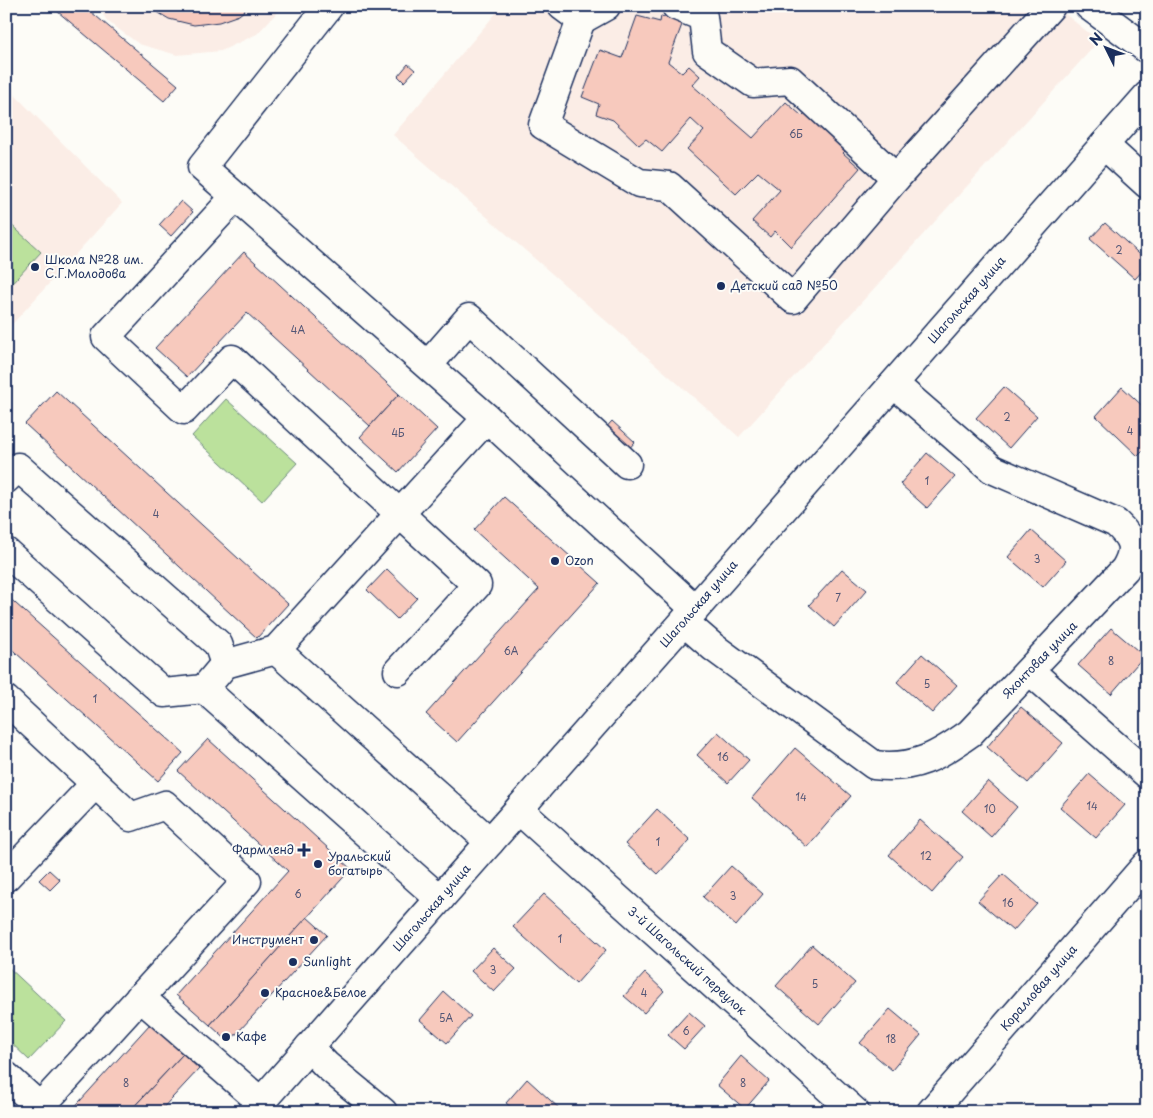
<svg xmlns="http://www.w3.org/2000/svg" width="1153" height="1118" viewBox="0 0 1153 1118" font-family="'Playpen Sans',sans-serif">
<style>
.built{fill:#fbede6}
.green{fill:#bbe19c;stroke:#6b887d}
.building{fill:#f7c9bd;stroke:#1b2f5e}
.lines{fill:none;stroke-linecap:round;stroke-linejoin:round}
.minor-casing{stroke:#1b2f5e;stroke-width:31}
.major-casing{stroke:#1b2f5e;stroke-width:31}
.minor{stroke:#fdfcf7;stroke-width:28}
.major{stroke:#fdfcf7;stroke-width:28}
.poi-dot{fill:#1b2f5e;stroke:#fdfcf7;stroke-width:2}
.labels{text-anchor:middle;stroke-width:4;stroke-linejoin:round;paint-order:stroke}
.number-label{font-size:10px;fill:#525676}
.poi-label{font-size:12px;fill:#1b2f5e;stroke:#fdfcf7;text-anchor:start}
.street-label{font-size:12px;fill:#1b2f5e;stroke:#fdfcf7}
</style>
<rect width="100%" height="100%" fill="#fdfcf7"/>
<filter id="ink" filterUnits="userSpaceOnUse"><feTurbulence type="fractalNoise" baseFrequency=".02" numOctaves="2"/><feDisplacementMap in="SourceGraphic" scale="10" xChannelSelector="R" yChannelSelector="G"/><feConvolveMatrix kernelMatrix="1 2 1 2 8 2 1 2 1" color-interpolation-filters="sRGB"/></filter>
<g filter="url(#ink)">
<!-- built -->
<g class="built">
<polygon points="98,6 283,6 257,34 221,51 177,55 139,44 107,21"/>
<polygon points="502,6 1055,6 1099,41 739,437 393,135"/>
<polygon points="6,86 122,203 6,331"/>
</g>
<!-- green -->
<g class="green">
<polygon points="6,220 41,252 6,290"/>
<polygon points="226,399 297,463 262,501 192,436"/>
<polygon points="6,965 66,1021 29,1060 6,1038"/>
</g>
<!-- building -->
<g class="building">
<polygon points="51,6 84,6 178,85 164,101"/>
<polygon points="147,6 250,6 239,15 219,22 194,25 169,19"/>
<polygon points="637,16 660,22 661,16 683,22 668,62 682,73 689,66 700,76 692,85 753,138 786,102 802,116 809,109 849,147 843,153 860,168 791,247 775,231 770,237 752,221 780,190 758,172 736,194 687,149 704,131 691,119 662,152 646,139 639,145 613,120 596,114 599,104 582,97 600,50 622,58"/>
<polygon points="408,64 415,70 404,82 398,76"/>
<polygon points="181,201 193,212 171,236 159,225"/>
<polygon points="1105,223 1147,261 1147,266 1135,279 1090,239"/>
<polygon points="244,252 399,394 370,426 247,313 187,377 155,348"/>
<polygon points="1004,387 1037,416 1009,448 976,418"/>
<polygon points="1122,387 1147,410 1147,447 1138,456 1096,416"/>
<polygon points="56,391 288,604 257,638 25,424"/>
<polygon points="399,394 437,429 398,472 360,437"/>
<polygon points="612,421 635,442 625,453 602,432"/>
<polygon points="927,453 955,477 927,508 900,484"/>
<polygon points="504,497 600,583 457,742 426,714 539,589 474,530"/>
<polygon points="1031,530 1066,561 1043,587 1008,557"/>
<polygon points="387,569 417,598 397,619 367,590"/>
<polygon points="842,569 867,590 834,627 809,605"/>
<polygon points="6,595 183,753 158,781 6,644"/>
<polygon points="1111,628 1144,656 1111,694 1078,665"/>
<polygon points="922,654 957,685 932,713 897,682"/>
<polygon points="1021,707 1063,743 1028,783 987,747"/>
<polygon points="718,732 749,760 728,783 697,755"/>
<polygon points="208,739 351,869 210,1025 176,995 288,871 178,771"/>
<polygon points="795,748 851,796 807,847 752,798"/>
<polygon points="1089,774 1125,805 1096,838 1060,807"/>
<polygon points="988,781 1017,807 991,837 962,811"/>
<polygon points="657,809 690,840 658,874 625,844"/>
<polygon points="920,820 963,857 932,893 889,855"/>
<polygon points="731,866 763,894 736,926 703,897"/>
<polygon points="49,870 60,880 50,890 39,880"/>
<polygon points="1003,874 1037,904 1013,931 978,901"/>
<polygon points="544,894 606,950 576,984 513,927"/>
<polygon points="307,917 327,935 229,1042 210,1025"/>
<polygon points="812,945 855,983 819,1024 776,986"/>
<polygon points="493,948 516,969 494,992 471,971"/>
<polygon points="645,973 664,991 644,1013 624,996"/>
<polygon points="444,992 471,1016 447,1043 420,1020"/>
<polygon points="890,1009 921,1035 892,1070 860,1043"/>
<polygon points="689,1012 705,1026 684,1049 668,1035"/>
<polygon points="150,1024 183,1054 129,1112 70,1112"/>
<polygon points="183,1054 199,1069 159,1112 129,1112"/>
<polygon points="741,1056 769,1081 745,1109 717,1085"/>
<polygon points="527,1079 561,1110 559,1112 516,1112 506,1103"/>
</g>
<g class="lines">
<defs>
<g id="minor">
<polyline points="329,6 202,167 487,418 695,609"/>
<polyline points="562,6 581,20 606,6"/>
<polyline points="676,6 703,17 707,51 753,83 790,80 896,178"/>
<polyline points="1089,6 1147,49"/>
<polyline points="581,20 543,125 639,183 669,186 793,299 896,178 1051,6"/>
<polyline points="1104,145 1147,184"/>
<polyline points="235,197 106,337 184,410 232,359 477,585 398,671"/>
<polyline points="428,365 469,318 627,464"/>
<polyline points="6,479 18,467 218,644 225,664"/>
<polyline points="6,552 164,693 204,689 440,899"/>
<path d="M684 622 713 647 874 765C915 770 938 756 970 733L1125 569C1137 548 1133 539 1116 523L992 469 894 384"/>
<polyline points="276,650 490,842"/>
<polyline points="1030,671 1147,774"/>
<polyline points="204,689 225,664 276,650 487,418"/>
<polyline points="6,700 131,817 165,805 247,881 40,1107 6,1076"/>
<polyline points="519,810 855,1112"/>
<polyline points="6,877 95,784"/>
<polyline points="140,997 261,1102"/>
<polyline points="309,1047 326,1065 383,1112"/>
<polyline points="931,1112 1147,864"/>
</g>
<polyline id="major" points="252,1112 1147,96"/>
</defs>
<!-- minor casing -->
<use href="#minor" class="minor-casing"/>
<!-- major casing -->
<use href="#major" class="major-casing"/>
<!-- minor -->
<use href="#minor" class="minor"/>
<!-- major -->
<use href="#major" class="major"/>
</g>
</g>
<!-- markers -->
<g class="poi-dot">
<circle cx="35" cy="267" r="5"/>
<circle cx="721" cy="286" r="5"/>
<circle cx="555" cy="561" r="5"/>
<path d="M301.5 842.5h5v5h5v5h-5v5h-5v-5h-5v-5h5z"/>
<circle cx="318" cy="864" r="5"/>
<circle cx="314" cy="940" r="5"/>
<circle cx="293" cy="962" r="5"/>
<circle cx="265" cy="993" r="5"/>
<circle cx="226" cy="1037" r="5"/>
</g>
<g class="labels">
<!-- number labels -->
<g class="number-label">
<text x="796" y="138">6Б</text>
<text x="1119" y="254">2</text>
<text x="298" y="334">4А</text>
<text x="1007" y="421">2</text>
<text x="1130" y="435">4</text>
<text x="398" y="437">4Б</text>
<text x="927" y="485">1</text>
<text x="156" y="518">4</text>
<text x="1037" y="563">3</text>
<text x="838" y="602">7</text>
<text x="511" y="655">6А</text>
<text x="1111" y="665">8</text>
<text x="927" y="688">5</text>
<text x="95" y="703">1</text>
<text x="723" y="761">16</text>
<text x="801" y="801">14</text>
<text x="1092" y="810">14</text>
<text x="990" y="813">10</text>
<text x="658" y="846">1</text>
<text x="926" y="860">12</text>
<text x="298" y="898">6</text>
<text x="733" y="900">3</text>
<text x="1008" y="907">16</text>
<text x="560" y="943">1</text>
<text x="493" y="974">3</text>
<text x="815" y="988">5</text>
<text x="644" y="997">4</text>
<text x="446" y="1022">5А</text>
<text x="686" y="1035">6</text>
<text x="891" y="1043">18</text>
<text x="126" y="1087">8</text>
<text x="743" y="1087">8</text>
</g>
<!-- poi labels -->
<g class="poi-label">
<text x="45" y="264">Школа №28 им.<tspan x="45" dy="14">С.Г.Молодова</tspan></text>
<text x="731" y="290">Детский сад №50</text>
<text x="565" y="565">Ozon</text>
<text x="294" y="854" text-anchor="end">Фармленд</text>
<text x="328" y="861">Уральский<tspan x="328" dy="14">богатырь</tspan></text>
<text x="304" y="944" text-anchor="end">Инструмент</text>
<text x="303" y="966">Sunlight</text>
<text x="275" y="997">Красное&amp;Белое</text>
<text x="236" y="1041">Кафе</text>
</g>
<!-- street labels -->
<g class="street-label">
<text transform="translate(967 300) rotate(-49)" y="4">Шагольская улица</text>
<text transform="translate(699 604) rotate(-49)" y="4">Шагольская улица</text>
<text transform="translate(1040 660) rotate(-46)" y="4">Яхонтовая улица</text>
<text transform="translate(432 908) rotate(-49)" y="4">Шагольская улица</text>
<text transform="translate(687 961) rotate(42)" y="4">3-й Шагольский переулок</text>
<text transform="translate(1039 988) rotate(-49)" y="4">Коралловая улица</text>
</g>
</g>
<!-- margin -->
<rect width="1153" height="1118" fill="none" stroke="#fdfcf7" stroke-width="25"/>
<rect x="12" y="12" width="1128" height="1093" fill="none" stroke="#1b2f5e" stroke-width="2" filter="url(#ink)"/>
<!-- north arrow -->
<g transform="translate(1106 48) rotate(312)" stroke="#fdfcf7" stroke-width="4" paint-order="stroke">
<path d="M0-4L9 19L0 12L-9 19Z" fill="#1b2f5e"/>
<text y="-8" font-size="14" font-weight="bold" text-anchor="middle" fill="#1b2f5e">N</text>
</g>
</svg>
